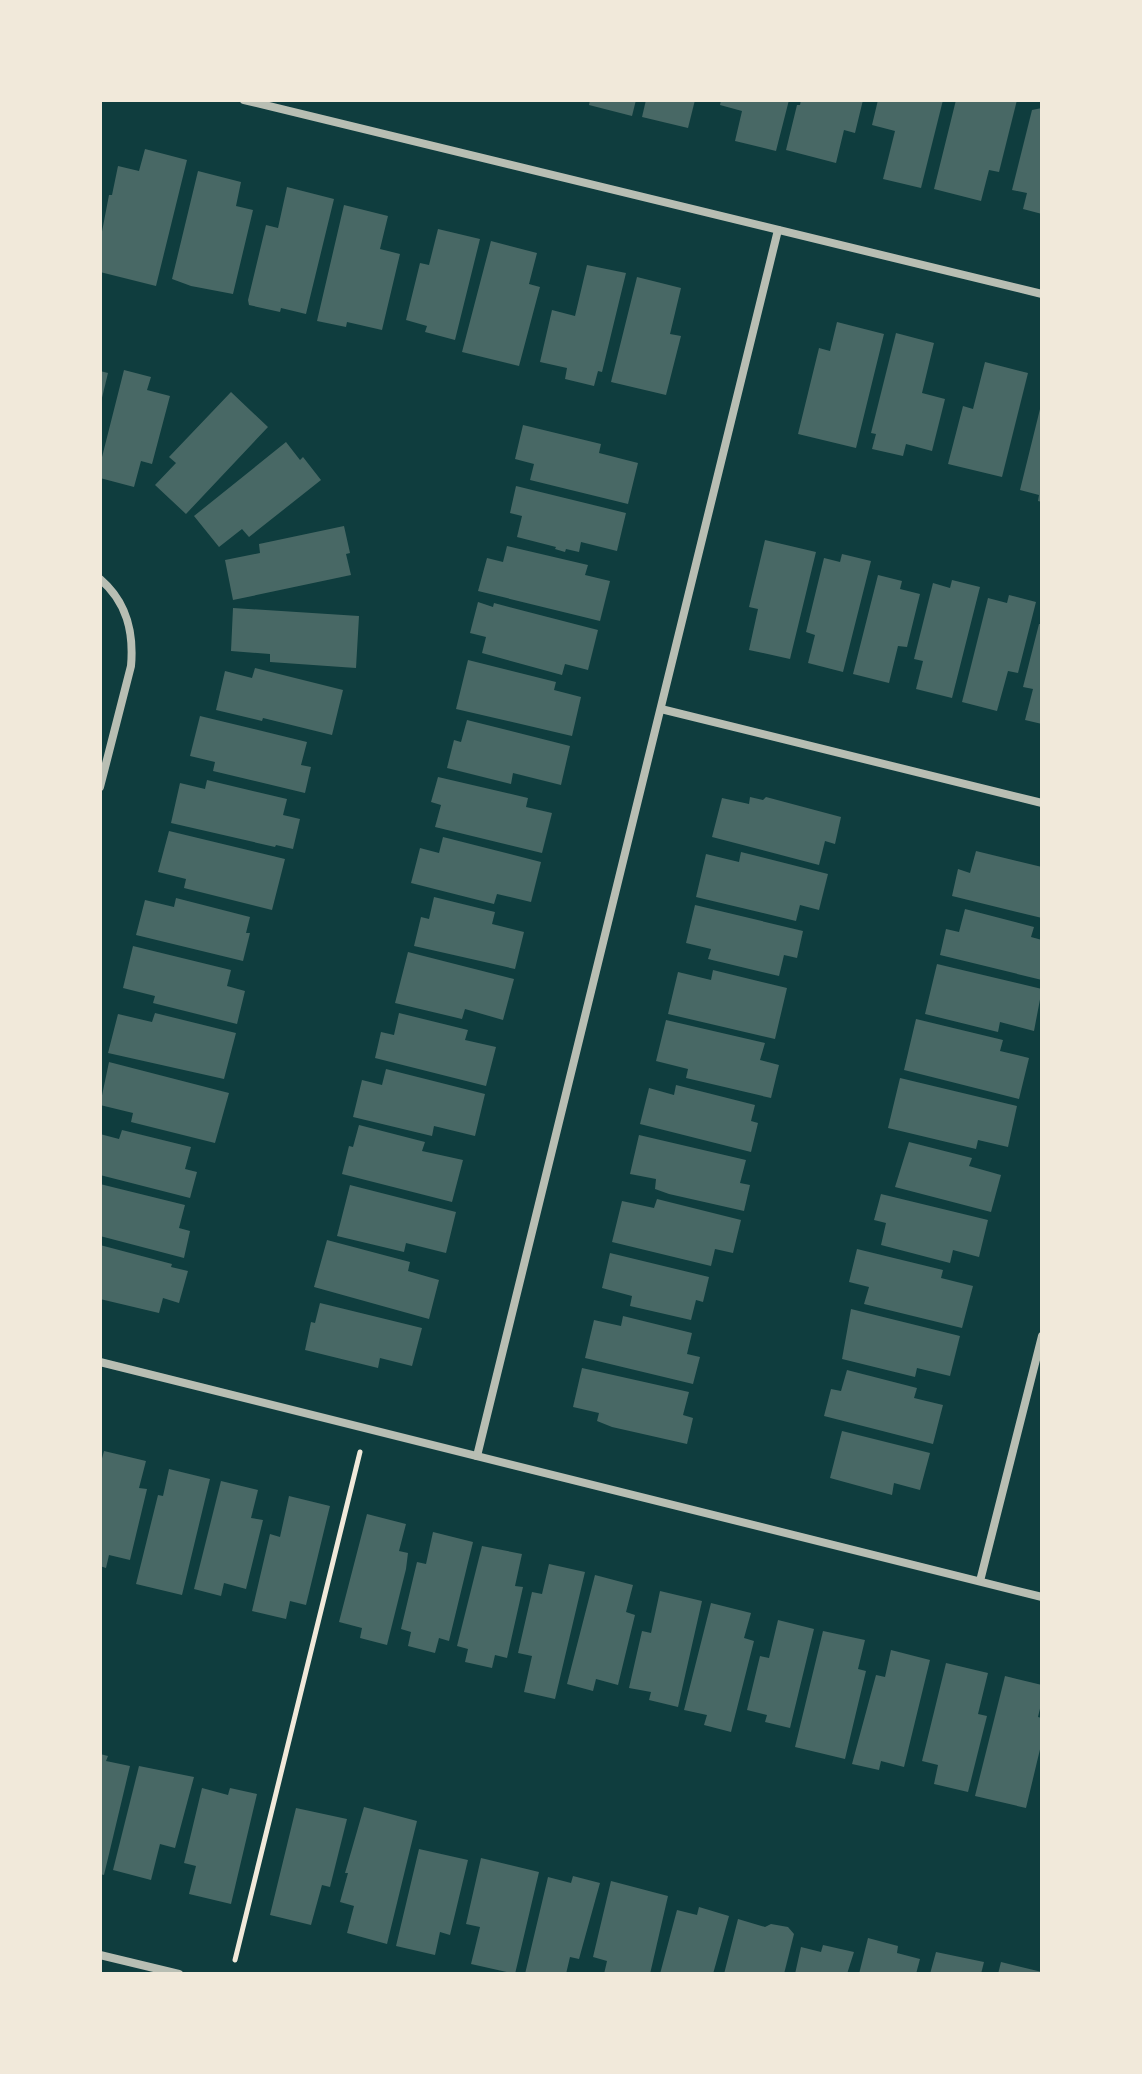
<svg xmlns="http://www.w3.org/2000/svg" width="1142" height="2074" viewBox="0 0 1142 2074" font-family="Rubik,sans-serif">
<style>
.building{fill:#486865}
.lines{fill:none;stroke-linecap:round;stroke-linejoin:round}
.path{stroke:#f1e9da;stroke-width:5}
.minor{stroke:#b8beb3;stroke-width:8}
</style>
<rect width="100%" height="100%" fill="#0f3d3e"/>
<!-- building -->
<g class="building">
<polygon points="590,100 636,100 632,116 589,105"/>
<polygon points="646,100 695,100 688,128 642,117"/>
<polygon points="721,100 789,100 776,151 735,141 742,111 720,105"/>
<polygon points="801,100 863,100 855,133 844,130 836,163 786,150 797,105 800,105"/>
<polygon points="878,100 943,100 921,188 883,179 895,131 872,125"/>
<polygon points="956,100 1017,100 999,172 989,170 981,201 934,189"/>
<polygon points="1042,108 1042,214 1023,209 1027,193 1012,190 1032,110"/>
<polygon points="145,149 187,160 156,286 100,272 100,242 109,195 112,195 118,166 139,171"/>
<polygon points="198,171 241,182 236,206 253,210 233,294 191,286 172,279"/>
<polygon points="287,187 334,199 306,314 281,308 280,312 249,305 248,300 266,225 278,228"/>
<polygon points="344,205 388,216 380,249 400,254 382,330 347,322 346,327 317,321"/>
<polygon points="438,229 480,239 455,340 425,332 427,326 406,320 420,263 429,265"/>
<polygon points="491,241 537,253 529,284 540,287 519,366 462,352"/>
<polygon points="587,265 626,273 602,372 598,371 594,386 565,379 567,368 540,362 552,310 575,316"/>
<polygon points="637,277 681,288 670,334 681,336 666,395 611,382"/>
<polygon points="837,322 884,334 856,448 798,434 819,348 830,351"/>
<polygon points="896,333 934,343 922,393 945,399 932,451 906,444 903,456 872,449 876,434 871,433"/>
<polygon points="985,362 1028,373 1002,477 948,464 963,406 973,409"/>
<polygon points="124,370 151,377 147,390 170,396 152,464 141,461 134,487 100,478 100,465"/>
<polygon points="100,371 108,373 101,402 100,402"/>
<polygon points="231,392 268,427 186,514 155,485 176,463 169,457"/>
<polygon points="1041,405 1042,406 1042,502 1038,501 1039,495 1020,490"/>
<polygon points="523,425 601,444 599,453 638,463 628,504 530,480 534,464 515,459"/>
<polygon points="286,442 300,460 303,457 321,480 249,537 242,529 219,547 194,516"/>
<polygon points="516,486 626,513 617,551 581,542 579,552 566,549 565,552 555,549 556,547 517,537 522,516 510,513"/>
<polygon points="344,526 350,553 346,554 351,575 233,600 225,560 260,553 259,544"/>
<polygon points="765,540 816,552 790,659 749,650 758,609 749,607"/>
<polygon points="507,546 588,565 585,575 610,581 600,621 478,591 487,558 503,562"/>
<polygon points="842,554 871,561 843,672 808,663 815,635 806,632 824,558 840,562"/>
<polygon points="878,575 902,581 900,589 920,594 907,647 898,646 889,683 853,674"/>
<polygon points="952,580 980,587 952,698 916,689 923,661 914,659 933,583 950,588"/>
<polygon points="1009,595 1036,602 1018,673 1008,671 997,711 962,702 988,598 1007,603"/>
<polygon points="478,602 493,607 494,603 598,630 588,670 565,664 562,675 482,653 486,637 470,633"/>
<polygon points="233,608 359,616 356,668 270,662 270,654 231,651"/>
<polygon points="1039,624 1042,624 1042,724 1025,720 1033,689 1023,687"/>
<polygon points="468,660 556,682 554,690 581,697 572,736 456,709"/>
<polygon points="255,668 343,690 332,735 263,718 262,721 216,710 225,671 252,678"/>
<polygon points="200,716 307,742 301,765 311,767 305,793 213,771 215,762 190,756"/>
<polygon points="467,720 570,746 561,785 513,773 511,784 447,768 454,740 461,742"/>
<polygon points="438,777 528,798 526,807 552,813 542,853 435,827 441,805 431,802"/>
<polygon points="207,780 287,799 283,815 300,819 293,849 276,845 275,847 171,823 180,783 205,789"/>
<polygon points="750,797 763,800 766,797 841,817 835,844 825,841 819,865 712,837 722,798 749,804"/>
<polygon points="169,831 285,859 272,910 184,888 186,879 158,872"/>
<polygon points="443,837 541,862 531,902 497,894 494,904 411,883 420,848 439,853"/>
<polygon points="976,851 1042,867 1042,918 952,896 958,869 970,873"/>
<polygon points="741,852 828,874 819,910 800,905 796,921 696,897 706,854 739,862"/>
<polygon points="434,897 495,912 492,924 524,932 515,969 414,946 421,917 429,919"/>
<polygon points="176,898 250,917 246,933 250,933 243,961 136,935 145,900 174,907"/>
<polygon points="695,905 803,931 797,958 784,955 779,976 708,959 711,949 686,943"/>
<polygon points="965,909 1034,927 1031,937 1042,940 1042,980 940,955 946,929 959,932"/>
<polygon points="133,946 231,970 227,986 245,991 237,1024 153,1003 155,996 123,988"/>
<polygon points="408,952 514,979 503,1020 465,1009 462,1019 395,1003"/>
<polygon points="937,964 1042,989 1034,1031 1000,1022 998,1032 925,1014"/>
<polygon points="713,970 787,988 775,1039 668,1014 678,972 711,980"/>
<polygon points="155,1013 236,1033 224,1079 108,1053 118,1014 152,1022"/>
<polygon points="399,1013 468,1030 465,1040 496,1047 486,1086 375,1058 381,1032 394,1035"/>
<polygon points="916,1019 1003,1040 1000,1051 1029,1058 1019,1099 904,1070"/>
<polygon points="666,1020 765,1043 760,1060 779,1065 771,1098 686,1078 688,1069 656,1061"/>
<polygon points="109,1062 229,1093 215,1143 131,1122 133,1113 100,1105"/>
<polygon points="386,1069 485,1094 475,1136 434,1126 432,1136 353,1117 362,1080 382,1085"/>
<polygon points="900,1078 1017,1106 1008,1147 978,1140 976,1149 888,1128"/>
<polygon points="676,1085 755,1105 751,1121 758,1123 751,1152 640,1124 649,1088 674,1095"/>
<polygon points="359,1125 425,1142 422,1151 463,1160 452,1202 342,1174 349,1146 353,1147"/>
<polygon points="122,1130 191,1147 185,1169 197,1172 190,1198 100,1175 100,1134 119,1139"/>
<polygon points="639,1135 746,1160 740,1183 750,1185 744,1211 669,1194 655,1189 656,1179 630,1174"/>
<polygon points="909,1142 972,1158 969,1166 1001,1175 991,1212 895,1187"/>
<polygon points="100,1184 185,1205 179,1228 190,1231 184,1258 100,1236"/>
<polygon points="350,1185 456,1212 446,1253 406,1243 404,1252 337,1236"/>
<polygon points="881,1194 988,1220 979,1257 953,1250 950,1263 881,1245 886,1223 874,1220"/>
<polygon points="657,1199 741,1220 733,1253 715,1249 711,1266 612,1242 622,1201 654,1208"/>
<polygon points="327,1240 410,1262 408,1271 439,1280 429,1319 314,1287"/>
<polygon points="100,1245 172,1264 171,1267 188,1271 179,1303 163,1298 159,1313 100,1299"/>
<polygon points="857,1249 943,1270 941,1278 973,1286 962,1328 864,1304 869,1287 849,1282"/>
<polygon points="610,1253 709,1277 703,1302 696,1300 691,1320 630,1306 632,1296 602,1288"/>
<polygon points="320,1303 422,1328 412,1366 380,1358 378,1368 305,1350 311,1322 315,1323"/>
<polygon points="851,1309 960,1336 950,1376 917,1368 915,1377 842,1359"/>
<polygon points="623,1316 692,1333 687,1354 700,1357 693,1384 585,1358 594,1320 621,1326"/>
<polygon points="582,1368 689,1392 683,1415 693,1418 687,1444 612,1427 597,1421 599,1413 573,1407"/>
<polygon points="847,1370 917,1388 914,1398 943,1405 933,1444 824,1416 831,1389 841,1391"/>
<polygon points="842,1431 930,1453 920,1490 894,1483 892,1495 830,1478"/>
<polygon points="104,1451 146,1461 139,1488 147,1489 130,1560 109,1555 106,1568 100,1566 100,1466"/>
<polygon points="169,1469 210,1479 182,1595 136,1584 158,1495 163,1496"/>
<polygon points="221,1481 258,1490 251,1518 263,1520 246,1589 224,1583 221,1596 194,1589"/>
<polygon points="289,1496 330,1506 306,1605 290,1601 286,1619 252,1611 270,1534 280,1537"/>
<polygon points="367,1514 406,1524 399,1551 408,1553 406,1569 387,1645 360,1638 362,1628 339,1622"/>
<polygon points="433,1532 473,1542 449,1641 439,1638 435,1653 408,1646 411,1632 401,1629 417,1562 426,1564"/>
<polygon points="482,1546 522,1554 515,1586 523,1587 507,1658 495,1655 492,1668 465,1662 468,1649 457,1646"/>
<polygon points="549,1564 585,1572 555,1699 524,1692 532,1656 518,1653 532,1592 542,1594"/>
<polygon points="595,1575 633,1585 626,1612 635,1615 618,1685 596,1679 593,1691 567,1684"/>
<polygon points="660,1591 702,1601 678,1707 649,1700 651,1692 629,1688 642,1631 651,1633"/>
<polygon points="711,1603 751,1613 744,1638 754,1641 731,1732 704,1725 707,1715 684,1710"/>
<polygon points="778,1620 814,1629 790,1728 765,1722 767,1715 747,1710 760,1656 769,1658"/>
<polygon points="823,1631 865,1640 858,1669 866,1671 845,1759 795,1747"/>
<polygon points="891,1650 930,1660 904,1767 881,1761 879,1770 852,1764 876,1675 885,1677"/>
<polygon points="946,1663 988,1673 978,1714 987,1716 968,1792 934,1784 938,1765 922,1761"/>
<polygon points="1005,1676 1042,1685 1042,1700 1038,1717 1042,1718 1042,1741 1026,1808 975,1796"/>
<polygon points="100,1754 108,1756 106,1761 130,1766 104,1875 100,1874"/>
<polygon points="139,1766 194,1777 175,1848 160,1844 151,1880 113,1870"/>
<polygon points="202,1788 228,1795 230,1788 257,1794 231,1904 189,1894 196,1866 184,1863"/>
<polygon points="364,1807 417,1821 387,1944 347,1933 354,1906 340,1902 348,1873 345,1873"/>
<polygon points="296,1808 347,1819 330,1887 322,1885 311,1925 270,1915"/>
<polygon points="419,1849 468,1860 450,1935 440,1932 435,1955 396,1946"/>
<polygon points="481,1858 539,1872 515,1974 471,1964 480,1927 466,1924"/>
<polygon points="573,1876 600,1883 579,1959 570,1957 566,1974 525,1974 548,1877 571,1883"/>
<polygon points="611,1881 668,1896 650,1974 604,1974 607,1961 593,1957"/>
<polygon points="699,1907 729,1916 713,1974 660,1974 677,1910 697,1915"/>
<polygon points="738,1919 765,1927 771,1924 788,1927 794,1934 784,1974 724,1974"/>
<polygon points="868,1938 898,1946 897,1953 920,1959 916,1974 859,1974"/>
<polygon points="823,1945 854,1952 847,1974 795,1974 801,1947 821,1952"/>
<polygon points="936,1952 984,1962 981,1974 930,1974"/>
<polygon points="1001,1962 1042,1972 1042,1974 998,1974"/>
</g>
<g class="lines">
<!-- path -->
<polyline class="path" points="235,1960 360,1452"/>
<!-- minor -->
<g class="minor">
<polyline points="244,100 1042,294"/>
<path d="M100 579C127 602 134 632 131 666L100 787"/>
<polyline points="661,709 1042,803"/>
<polyline points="100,1362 1042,1597"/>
<polyline points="477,1456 778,230"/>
<polyline points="980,1581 1042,1336"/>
<polyline points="100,1955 179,1974"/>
</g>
</g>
<!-- border -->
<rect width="1142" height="2074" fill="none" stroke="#f1e9da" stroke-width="204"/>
</svg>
